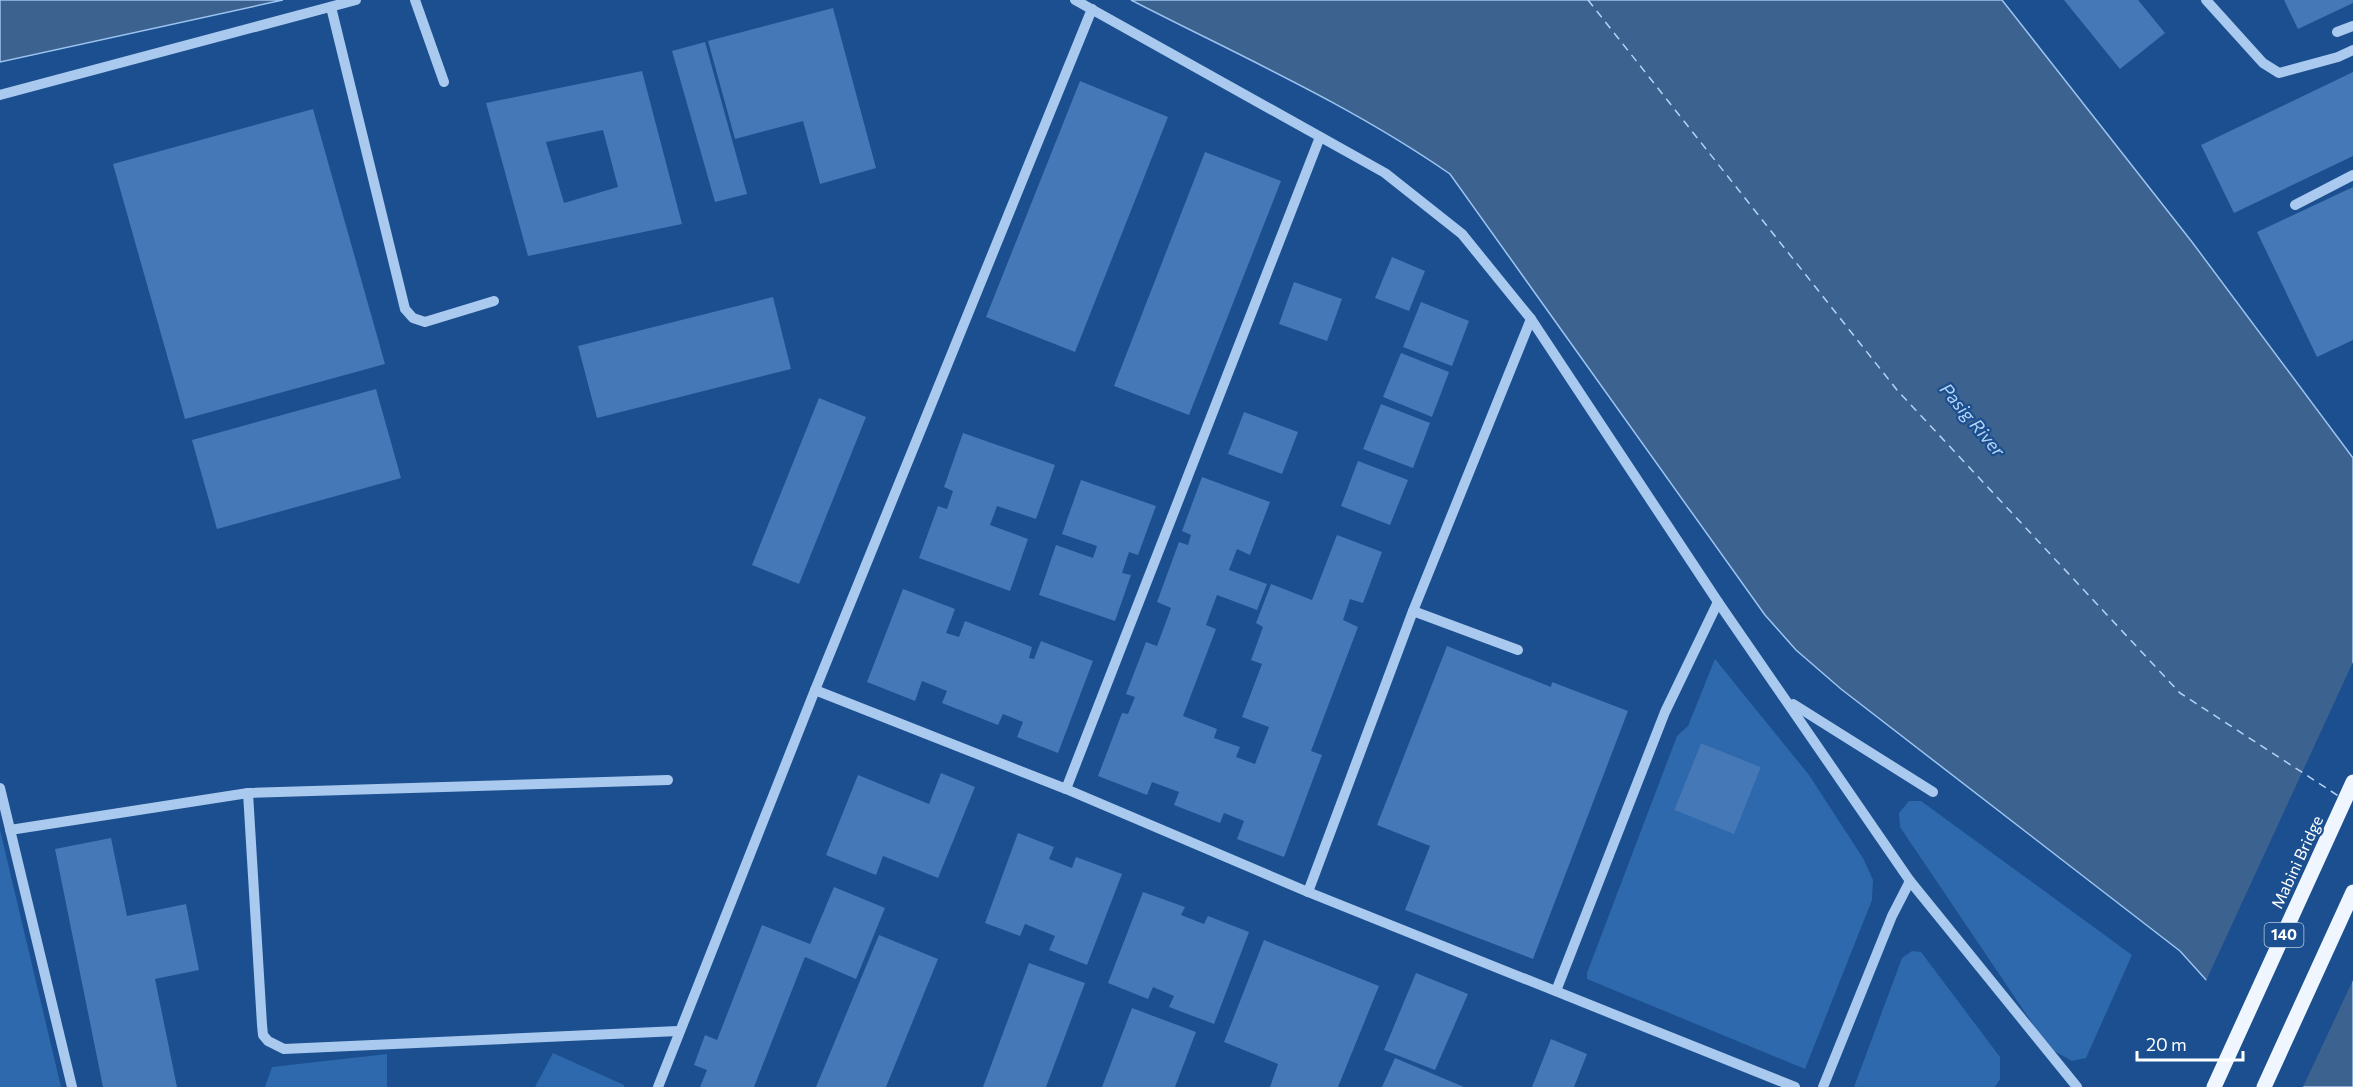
<svg xmlns="http://www.w3.org/2000/svg" width="2353" height="1087" viewBox="0 0 2353 1087" font-family="Commissioner,sans-serif">
<style>
.green{fill:#2e69ad;fill-rule:evenodd}
.water{fill:#3c6290;stroke:#9cc4f0;stroke-width:1.5}
.pier{fill:#1b4f8f}
.lines{fill:none;stroke-linecap:round;stroke-linejoin:round}
.ferry{stroke:#b5d3f5;stroke-width:1.5;stroke-dasharray:8 6;stroke-linecap:butt}
.building{fill:#4478b7;fill-rule:evenodd}
.minor{stroke:#a9c9ee;stroke-width:10}
.major{stroke:#f0f6ff;stroke-width:15}
.labels{text-anchor:middle;stroke-width:4.5;stroke-linejoin:round;paint-order:stroke}
.shield{fill:#1b4f8f;stroke:#bbcadd;stroke-width:1.5}
.shield-label{font-size:15px;font-weight:bold;fill:#fff}
.street-label{font-size:16px;fill:#fff;stroke:#1b4f8f}
.water-label{font-size:18px;font-style:italic;fill:#b5d3f5;stroke:#1b4f8f}
</style>
<rect width="100%" height="100%" fill="#1b4f8f"/>
<!-- green -->
<g class="green">
<path d="M1715 659 1809 775 1863 858 1873 880 1872 900 1805 1069 1587 979V973L1677 736 1688 726ZM1701 743 1761 767 1733 833 1674 810Z"/>
<polygon points="1909,801 1921,801 2132,955 2086,1058 2072,1061 2049,1048 1900,827 1899,813"/>
<polygon points="0,830 61,1087 0,1087"/>
<polygon points="1912,951 1921,952 2000,1057 2000,1079 1995,1087 1854,1087 1902,958"/>
<polygon points="553,1053 624,1085 624,1087 535,1087"/>
<polygon points="387,1054 387,1087 265,1087 272,1067"/>
</g>
<!-- water -->
<g class="water">
<polygon points="0,0 283,0 0,62"/>
<path d="M1131 0H2002L2192 242 2353 458V1087H2303L2180 951 1841 689 1796 650 1765 615 1450 174C1351 105 1238 55 1131 0Z"/>
</g>
<!-- pier -->
<polygon class="pier" points="2353,662 2353,980 2303,1087 2299,1087 2205,983"/>
<g class="lines">
<!-- ferry -->
<polyline class="ferry" points="1588,0 1897,390 2180,693 2340,797"/>
</g>
<!-- building -->
<g class="building">
<polygon points="2064,0 2138,0 2165,33 2120,69"/>
<polygon points="2284,0 2353,0 2353,3 2298,29"/>
<polygon points="833,8 876,168 820,184 803,121 735,139 708,41"/>
<polygon points="705,42 747,194 715,202 672,51"/>
<path d="M642 71 682 224 528 256 486 103ZM603 130 618 187 564 203 546 142Z"/>
<polygon points="2353,72 2353,156 2234,213 2201,145"/>
<polygon points="1080,81 1168,117 1075,352 986,317"/>
<polygon points="313,109 385,364 185,419 113,164"/>
<polygon points="1205,152 1281,181 1189,415 1114,386"/>
<polygon points="2353,187 2353,340 2317,357 2257,232"/>
<polygon points="1392,257 1425,271 1409,311 1375,298"/>
<polygon points="1294,282 1342,299 1327,341 1279,324"/>
<polygon points="773,297 791,369 597,418 578,346"/>
<polygon points="1421,302 1469,321 1452,366 1403,347"/>
<polygon points="1401,353 1449,372 1432,417 1383,397"/>
<polygon points="376,389 401,478 217,529 192,440"/>
<polygon points="819,398 866,417 799,584 752,565"/>
<polygon points="1381,404 1430,423 1413,468 1363,449"/>
<polygon points="1244,412 1298,432 1282,474 1228,454"/>
<polygon points="963,433 1055,465 1036,519 997,506 990,525 1028,539 1010,591 919,558 938,506 947,509 953,491 944,487"/>
<polygon points="1358,461 1408,480 1390,525 1341,506"/>
<polygon points="1202,477 1270,502 1250,555 1237,549 1229,570 1267,584 1257,610 1217,595 1206,625 1216,629 1183,716 1217,729 1214,738 1240,747 1236,757 1255,764 1269,727 1242,717 1262,664 1251,660 1263,627 1256,623 1271,584 1312,600 1337,535 1382,552 1363,603 1350,599 1343,620 1358,627 1311,751 1322,755 1284,857 1237,839 1244,821 1224,813 1220,823 1174,805 1179,792 1152,782 1147,795 1098,776 1122,713 1128,714 1135,697 1126,694 1146,642 1157,646 1171,608 1157,602 1179,542 1188,545 1191,535 1182,531"/>
<polygon points="1081,480 1156,506 1138,555 1129,552 1122,573 1131,575 1115,621 1039,595 1056,545 1093,558 1097,546 1062,534"/>
<polygon points="903,589 955,609 946,633 959,637 965,621 1032,647 1029,658 1034,659 1041,641 1093,661 1058,753 1017,737 1023,722 1003,714 998,725 942,703 947,691 922,681 915,701 867,682"/>
<polygon points="1447,646 1551,687 1552,682 1628,711 1533,959 1405,910 1430,846 1377,825"/>
<polygon points="1701,743 1761,767 1734,834 1674,810"/>
<polygon points="941,773 975,787 938,878 883,856 876,875 826,855 858,775 929,804"/>
<polygon points="1018,833 1054,847 1049,859 1072,868 1076,857 1122,874 1087,965 1049,950 1055,936 1025,924 1020,936 985,923"/>
<polygon points="111,838 127,916 186,904 199,970 155,979 177,1087 103,1087 55,849"/>
<polygon points="834,887 885,908 856,979 805,957 754,1087 700,1087 707,1070 694,1065 705,1035 717,1040 762,925 810,944"/>
<polygon points="1143,892 1185,907 1181,915 1204,924 1208,916 1249,932 1214,1024 1169,1007 1174,996 1153,987 1148,999 1108,983"/>
<polygon points="879,935 938,959 886,1087 816,1087"/>
<polygon points="1264,940 1379,986 1338,1087 1270,1087 1278,1064 1224,1042"/>
<polygon points="1029,963 1085,983 1046,1087 983,1087"/>
<polygon points="1416,973 1468,994 1435,1070 1384,1050"/>
<polygon points="1132,1008 1196,1032 1175,1087 1102,1087"/>
<polygon points="1551,1039 1587,1054 1574,1087 1532,1087"/>
<polygon points="1395,1058 1464,1087 1382,1087"/>
</g>
<g class="lines">
<!-- minor -->
<g class="minor">
<polyline points="415,0 444,82"/>
<polyline points="1075,0 1385,173 1462,234 1531,319 1718,602 1910,881 2077,1087"/>
<polyline points="2206,0 2263,63 2279,73 2338,57 2353,50"/>
<polyline points="331,7 405,309 413,318 425,322 494,301"/>
<polyline points="2337,32 2353,26"/>
<polyline points="0,95 356,0"/>
<polyline points="2295,205 2353,175"/>
<polyline points="1413,611 1518,650"/>
<polyline points="815,690 1066,789 1308,892 1795,1087"/>
<polyline points="1793,704 1933,792"/>
<polyline points="0,788 72,1087"/>
<polyline points="1066,789 1320,137"/>
<polyline points="248,793 262,1025 263,1035 268,1041 284,1049 678,1031"/>
<polyline points="10,830 248,793 668,780"/>
<polyline points="1308,892 1413,611 1531,319"/>
<polyline points="1556,991 1665,712 1718,602"/>
<polyline points="658,1087 815,690 1092,9"/>
<polyline points="1823,1087 1892,916 1910,881"/>
</g>
<!-- major -->
<g class="major">
<polyline points="2214,1087 2353,782"/>
<polyline points="2264,1087 2353,892"/>
</g>
</g>
<g class="labels">
<!-- shield labels -->
<rect class="shield" x="2264.5" y="923" width="39" height="24" rx="4.5"/>
<g class="shield-label">
<text x="2284" y="940">140</text>
</g>
<!-- street labels -->
<g class="street-label">
<text transform="translate(2297 862) rotate(-65)" y="6">Mabini Bridge</text>
</g>
<!-- water labels -->
<g class="water-label">
<text transform="translate(1972 420) rotate(50)" y="6">Pasig River</text>
</g>
</g>
<!-- scale -->
<path d="M2137 1051v9h106v-9" fill="none" stroke="#ffffff" stroke-width="3"/>
<text x="2146" y="1051" font-size="18" fill="#ffffff" stroke="#1b4f8f" stroke-width="4.5" paint-order="stroke">20 m</text>
</svg>
